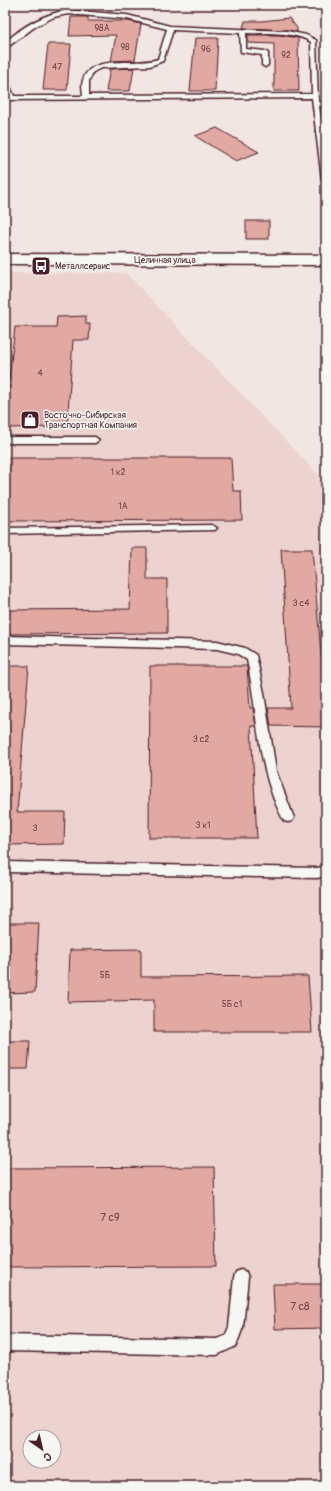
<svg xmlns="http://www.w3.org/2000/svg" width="331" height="1491" viewBox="0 0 331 1491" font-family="Pangolin,sans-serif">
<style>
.built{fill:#edd3cf;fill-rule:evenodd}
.building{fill:#e2a8a2;stroke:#4a1f2b}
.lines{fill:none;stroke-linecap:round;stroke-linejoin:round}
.service-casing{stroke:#4a1f2b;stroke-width:3}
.tertiary-casing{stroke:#4a1f2b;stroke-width:3}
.service{fill:#f6f6f2;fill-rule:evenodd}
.tertiary{fill:#f6f6f2;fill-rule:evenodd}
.labels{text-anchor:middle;stroke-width:3;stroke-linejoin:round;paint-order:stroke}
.number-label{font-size:9px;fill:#704149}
.far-street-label{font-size:9px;fill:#4a1f2b;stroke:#f6f6f2}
.far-poi-label{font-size:9px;fill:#4a1f2b;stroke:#f6f6f2;text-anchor:start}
.near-number-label{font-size:11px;fill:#704149}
</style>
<rect width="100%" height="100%" fill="#f2e6e2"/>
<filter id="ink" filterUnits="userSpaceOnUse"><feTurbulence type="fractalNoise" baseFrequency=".025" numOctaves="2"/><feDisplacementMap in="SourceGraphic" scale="8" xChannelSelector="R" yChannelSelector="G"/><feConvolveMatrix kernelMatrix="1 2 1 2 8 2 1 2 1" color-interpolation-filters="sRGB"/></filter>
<g filter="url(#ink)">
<!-- built -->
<path class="built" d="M5 273H126L326 483V1486H5ZM30 1437H54V1461H30Z"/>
<!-- building -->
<g class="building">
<polygon points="71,17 88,17 88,21 128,21 141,24 135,60 111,61 116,35 69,36"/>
<polygon points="289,18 297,28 297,32 287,30 243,28 245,21 262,21"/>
<polygon points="248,35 280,35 298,38 299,91 274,91 274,44 248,43"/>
<polygon points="195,38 218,38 215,91 190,91"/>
<polygon points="48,44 71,44 67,90 43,90"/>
<polygon points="134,68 130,91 106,91 110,69"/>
<polygon points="217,128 259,152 236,161 195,136"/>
<rect x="246" y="221" width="23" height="18"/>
<polygon points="86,316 86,324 90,324 89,340 73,340 67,427 5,428 5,413 15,327 56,327 57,317"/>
<polygon points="5,458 231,458 233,491 241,491 242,520 5,521"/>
<polygon points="132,548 147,548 147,579 167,579 167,633 5,634 5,610 130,609"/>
<polygon points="281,549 312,549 323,676 326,676 326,727 271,726 268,708 291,708"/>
<polygon points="5,666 29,666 17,812 65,812 64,844 5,845"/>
<polygon points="150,666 247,666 250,708 253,708 256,726 251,726 257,838 149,838"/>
<polygon points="5,923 39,923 35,992 5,993"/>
<polygon points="141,949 141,977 308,976 312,1032 154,1032 154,1000 68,1002 70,950"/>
<polygon points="5,1041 30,1041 28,1069 5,1069"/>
<polygon points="214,1167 216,1266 5,1267 5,1168"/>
<polygon points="273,1284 326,1284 326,1328 275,1329"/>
</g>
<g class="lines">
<defs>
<g id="service">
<path d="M68 10 127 15 170 26 287 31 306 35 316 40 318 102H326V106H319L326 156V182L322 180 312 98 5 100V96H7L5 91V80L8 82 14 96H83C83 91 81 85 83 80 91 53 135 67 158 59L167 29 127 19 68 14 54 17 36 26 5 49V43C22 26 44 14 68 10ZM173 30 240 33 241 52 262 55V65L265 67 268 65V53L265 51 246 49V33C267 34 293 31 311 42L312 94 89 95V81L93 72 101 68 150 66 163 61Z"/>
<polygon points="5,437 95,437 99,440 95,443 5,443"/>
<polygon points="212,525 217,528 215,530 5,534 5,528"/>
<path d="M5 636 217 641 245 648 256 655 264 693 276 771 294 818 292 821 288 822 284 821C257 772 258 713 247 660L238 654 217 649 5 644Z"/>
<polygon points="5,862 317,868 326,866 326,876 317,878 5,872"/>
<polygon points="241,1270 246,1272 248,1277 243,1327 236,1346 217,1355 5,1351 5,1335 217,1339 225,1336 229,1327 234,1277 236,1272"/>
</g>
<polygon id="tertiary" points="5,254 326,255 326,265 5,264"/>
</defs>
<!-- service casing -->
<use href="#service" class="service-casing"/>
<!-- tertiary casing -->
<use href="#tertiary" class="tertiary-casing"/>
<!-- service -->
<use href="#service" class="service"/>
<!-- tertiary -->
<use href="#tertiary" class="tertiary"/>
</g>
</g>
<!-- icons -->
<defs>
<symbol id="bus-square" viewBox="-11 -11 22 22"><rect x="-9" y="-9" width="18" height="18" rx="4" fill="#4a1f2b" stroke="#f6f6f2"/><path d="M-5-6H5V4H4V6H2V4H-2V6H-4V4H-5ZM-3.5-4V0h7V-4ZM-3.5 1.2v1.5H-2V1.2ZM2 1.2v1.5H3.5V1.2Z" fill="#fff"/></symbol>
<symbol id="shop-square" viewBox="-11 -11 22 22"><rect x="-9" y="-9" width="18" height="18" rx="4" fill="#4a1f2b" stroke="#f6f6f2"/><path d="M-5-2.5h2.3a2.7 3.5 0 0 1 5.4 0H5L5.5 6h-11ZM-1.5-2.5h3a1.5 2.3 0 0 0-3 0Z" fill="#fff"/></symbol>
</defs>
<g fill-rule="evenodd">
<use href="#bus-square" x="30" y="255" width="22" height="22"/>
<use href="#shop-square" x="19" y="409" width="22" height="22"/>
</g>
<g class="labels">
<!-- number labels -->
<g class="number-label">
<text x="102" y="31">98А</text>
<text x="125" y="50">98</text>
<text x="206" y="52">96</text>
<text x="286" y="58">92</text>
<text x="57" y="70">47</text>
<text x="40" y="376">4</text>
<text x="118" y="475">1 к2</text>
<text x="123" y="509">1А</text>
<text x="301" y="606">3 с4</text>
<text x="201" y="742">3 с2</text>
<text x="203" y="828">3 к1</text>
<text x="35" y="831">3</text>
<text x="105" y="978">5Б</text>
<text x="232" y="1007">5Б с1</text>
</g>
<!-- far-street labels -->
<g class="far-street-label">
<text x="165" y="263">Целинная улица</text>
</g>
<!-- far-poi labels -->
<g class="far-poi-label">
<text x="55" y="269">Металлсервис</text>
<text x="44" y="418">Восточно-Сибирская<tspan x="44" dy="10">Транспортная Компания</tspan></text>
</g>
<!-- near-number labels -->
<g class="near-number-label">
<text x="110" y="1221">7 с9</text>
<text x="300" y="1310">7 с8</text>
</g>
</g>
<!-- margin -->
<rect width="331" height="1491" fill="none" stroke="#f6f6f2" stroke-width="20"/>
<rect x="10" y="10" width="311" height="1471" fill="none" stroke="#4a1f2b" stroke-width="1.5" filter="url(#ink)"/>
<!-- north arrow -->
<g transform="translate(42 1449) rotate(146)"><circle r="19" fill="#f6f6f2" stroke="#b1a0a2"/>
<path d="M0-3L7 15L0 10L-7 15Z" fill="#4a1f2b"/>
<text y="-6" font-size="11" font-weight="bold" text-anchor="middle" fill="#4a1f2b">С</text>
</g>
</svg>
